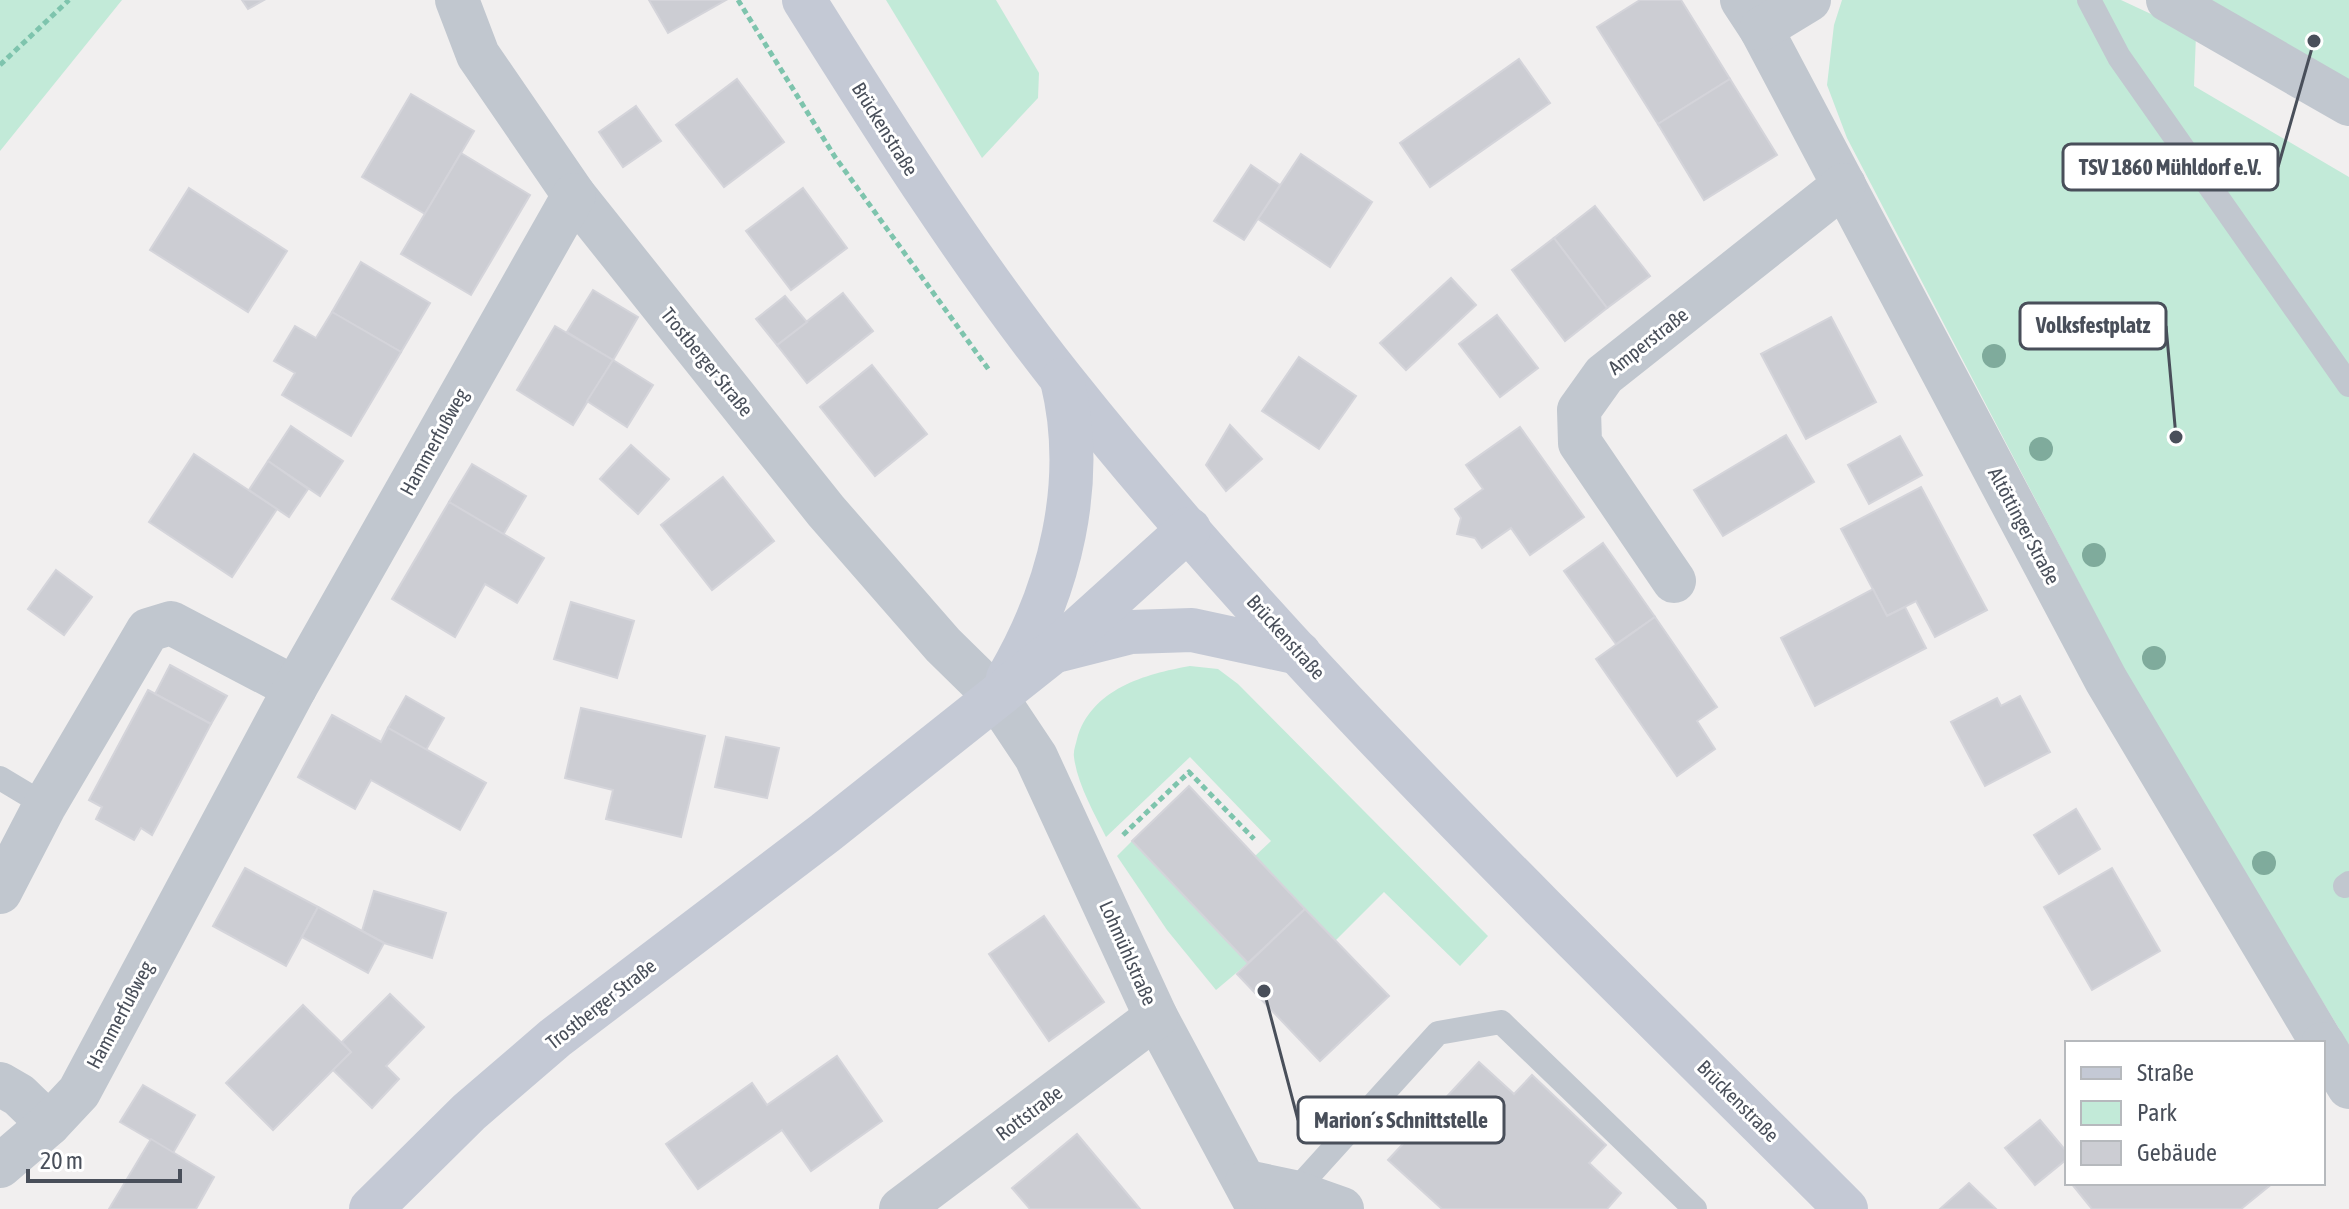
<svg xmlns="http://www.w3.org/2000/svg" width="2349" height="1209" viewBox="0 0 2349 1209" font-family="'Asap Condensed',sans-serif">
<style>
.green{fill:#c2ead8}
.building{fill:#cccdd3;stroke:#d4d4da;stroke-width:2}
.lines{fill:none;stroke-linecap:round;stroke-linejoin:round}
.path{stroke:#7ec4ad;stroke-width:5;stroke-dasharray:6 4;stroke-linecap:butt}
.lane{stroke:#c1c7cf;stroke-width:24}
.street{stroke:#c1c7cf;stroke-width:44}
.secondary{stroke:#c4c9d5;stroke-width:44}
.tree{fill:#7fab9c}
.labels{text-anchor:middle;stroke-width:6;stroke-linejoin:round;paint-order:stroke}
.street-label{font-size:20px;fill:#494f5a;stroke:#fff}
.leader{fill:none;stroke:#494f5a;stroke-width:3}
.callout-dot{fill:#494f5a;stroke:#fff;stroke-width:3}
.callout{fill:#fff;stroke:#494f5a;stroke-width:3}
.callout-label{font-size:22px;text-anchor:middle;font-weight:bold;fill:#494f5a}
</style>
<rect width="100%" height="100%" fill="#f1efef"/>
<!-- green -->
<g class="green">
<polygon points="0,0 122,0 0,151"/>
<polygon points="886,0 996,0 1039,73 1038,98 982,158"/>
<polygon points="1842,0 2121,0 2196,35 2194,86 2349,177 2349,1045 2139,698 1847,138 1827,85 1834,25"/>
<polygon points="2211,0 2349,0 2349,81"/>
<path d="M1190 666 1218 669 1238 684 1488 936 1460 966 1384 892 1335 941 1255 856 1271 841 1190 757 1106 837C1094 813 1077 783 1074 757 1073 751 1076 744 1077 739 1091 689 1145 674 1190 666Z"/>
<polygon points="1132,841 1248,963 1216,990 1167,930 1117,856"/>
</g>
<!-- building -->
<g class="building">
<polygon points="242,0 264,0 248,9"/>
<polygon points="649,0 726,0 668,33"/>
<polygon points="1640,0 1681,0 1730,79 1658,124 1597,27"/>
<polygon points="1519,59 1550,103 1430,187 1400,143"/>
<polygon points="737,79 784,142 724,187 676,125"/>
<polygon points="1730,79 1777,155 1704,200 1658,124"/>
<polygon points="411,94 474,131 425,214 362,177"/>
<polygon points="636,106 661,141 623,167 599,132"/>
<polygon points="461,153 530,195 471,295 401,254"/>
<polygon points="1301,154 1372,202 1330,267 1258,219"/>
<polygon points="1251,165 1280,185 1244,240 1214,221"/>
<polygon points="189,188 287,251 248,312 150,250"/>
<polygon points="803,188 847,248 791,290 746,231"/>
<polygon points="1595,206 1650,276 1607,308 1554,238"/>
<polygon points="1554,238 1607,308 1565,341 1512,270"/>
<polygon points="361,262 430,303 401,352 332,312"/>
<polygon points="1451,278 1476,305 1406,370 1380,343"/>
<polygon points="593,290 638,317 613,360 567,332"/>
<polygon points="843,293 873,331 807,383 777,345"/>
<polygon points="785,296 807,322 777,345 756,319"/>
<polygon points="332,312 401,352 351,436 282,395 295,373 274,361 295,326 316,338"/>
<polygon points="1497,315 1538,368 1500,397 1459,344"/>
<polygon points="1831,317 1876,402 1806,439 1761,354"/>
<polygon points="555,326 613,360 573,425 517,390"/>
<polygon points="1299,357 1356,396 1319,449 1262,411"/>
<polygon points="613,360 653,385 627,427 587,401"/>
<polygon points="872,365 927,434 875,476 820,407"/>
<polygon points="1230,425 1262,459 1226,491 1206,465"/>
<polygon points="291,426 343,461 320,496 268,461"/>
<polygon points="1520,427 1584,517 1530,555 1511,528 1482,548 1475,538 1457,534 1461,518 1455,509 1483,489 1466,465"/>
<polygon points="1786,435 1814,482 1723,536 1694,490"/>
<polygon points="1900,436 1922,475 1869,504 1848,465"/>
<polygon points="631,445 669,479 638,514 600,479"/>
<polygon points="194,454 277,509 232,577 149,522"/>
<polygon points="268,461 308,489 289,517 249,490"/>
<polygon points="472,464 526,496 503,535 449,502"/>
<polygon points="723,477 774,541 712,590 661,525"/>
<polygon points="1921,487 1987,610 1935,637 1916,601 1887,616 1841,529"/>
<polygon points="449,502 544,558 517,603 485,584 455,637 392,599"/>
<polygon points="1603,543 1655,617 1616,644 1564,571"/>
<polygon points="56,570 92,597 64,635 28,609"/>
<polygon points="1873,589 1887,616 1905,607 1926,648 1815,706 1781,638"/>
<polygon points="571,602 634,621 617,678 554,659"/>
<polygon points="1655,617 1717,707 1697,721 1715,749 1677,776 1596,659"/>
<polygon points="170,665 227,696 211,724 155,694"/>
<polygon points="148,690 211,724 152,835 141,828 134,840 96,819 102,807 89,800"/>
<polygon points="406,696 444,718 426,750 388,728"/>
<polygon points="2020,696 2050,752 1985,786 1951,722 1997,698 2001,706"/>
<polygon points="581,708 705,736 681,837 606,819 613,790 565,778"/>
<polygon points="332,715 381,742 388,728 486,783 460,830 371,780 355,809 298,777"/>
<polygon points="726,737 779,748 767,798 715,787"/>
<polygon points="1189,786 1305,909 1248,963 1132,841"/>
<polygon points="2076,809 2100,849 2059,874 2034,835"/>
<polygon points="245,868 318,907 286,966 213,926"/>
<polygon points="2112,868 2160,951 2092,990 2044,907"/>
<polygon points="374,891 446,913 432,958 384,943 362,931"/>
<polygon points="318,907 384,943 368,973 302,937"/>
<polygon points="1305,909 1389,996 1320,1061 1237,974"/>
<polygon points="1044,916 1104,1002 1049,1041 989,954"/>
<polygon points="390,994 424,1027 386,1066 399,1079 372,1108 333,1070 351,1052 342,1042"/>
<polygon points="303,1005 351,1052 273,1130 226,1083"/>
<polygon points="837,1056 882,1121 811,1171 782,1130 698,1189 666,1144 752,1083 767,1105"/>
<polygon points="1479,1062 1514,1094 1532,1075 1606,1145 1589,1163 1621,1193 1607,1209 1442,1209 1388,1160"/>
<polygon points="143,1085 195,1115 173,1153 120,1122"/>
<polygon points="2040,1120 2067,1152 2067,1159 2035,1185 2005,1148"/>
<polygon points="1077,1134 1124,1190 1140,1209 1030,1209 1012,1188"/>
<polygon points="151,1139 214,1177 196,1209 109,1209"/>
<polygon points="1969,1183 1996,1209 1940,1209"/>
<polygon points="2071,1183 2273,1183 2241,1209 2092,1209"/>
</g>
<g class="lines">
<!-- path -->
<g class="path">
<polyline points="738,0 835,157 989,370"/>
<polyline points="0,65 69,0"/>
<polyline points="1123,835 1189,772 1254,839"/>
</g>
<!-- lane -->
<g class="lane">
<polyline points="2089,0 2119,57 2349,385"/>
<polyline points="0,778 45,805"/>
<polyline points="2345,886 2349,883"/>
<polyline points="1294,1192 1438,1033 1501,1022 1695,1209"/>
</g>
<!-- street -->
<g class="street">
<polyline points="457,0 478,55 574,195 826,511 943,645 996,697 1036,757 1156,1017 1259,1209"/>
<polyline points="1742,0 1761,29 2106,680 2322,1043"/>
<polyline points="2168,0 2349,104"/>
<polyline points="1761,29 1809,0"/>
<polyline points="1674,581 1580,443 1579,410 1604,375 1844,185"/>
<polyline points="0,892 45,805 148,630 171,623 295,688"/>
<polyline points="2323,1044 2349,1087"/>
<polyline points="0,1084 19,1095 49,1124"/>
<polyline points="0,1166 49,1124 79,1092 295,688 574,195"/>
<polyline points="1247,1182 1294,1192 1342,1209"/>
<polyline points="901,1209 1156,1017"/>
</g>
<!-- secondary -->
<g class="secondary">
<path d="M804 0C885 129 967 259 1062 379 1299 677 1577 940 1846 1209"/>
<polyline points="1060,650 1131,632 1192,630 1299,653"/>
<path d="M1008 678C1060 589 1087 482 1062 380"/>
<polyline points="371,1209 469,1112 555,1038 825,833 1054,651 1189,529"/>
</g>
</g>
<!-- trees -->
<g class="tree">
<circle cx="1994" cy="356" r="12"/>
<circle cx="2041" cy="449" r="12"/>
<circle cx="2094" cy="555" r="12"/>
<circle cx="2154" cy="658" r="12"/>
<circle cx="2264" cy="863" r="12"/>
</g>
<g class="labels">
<!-- street labels -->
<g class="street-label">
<text transform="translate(885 129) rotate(58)" y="7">Brückenstraße</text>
<text transform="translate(1648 341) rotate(-38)" y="7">Amperstraße</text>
<text transform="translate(707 362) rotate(51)" y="7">Trostberger Straße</text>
<text transform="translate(434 442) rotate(-61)" y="7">Hammerfußweg</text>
<text transform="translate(2024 526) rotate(62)" y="7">Altöttinger Straße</text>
<text transform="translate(1286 637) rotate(48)" y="7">Brückenstraße</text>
<text transform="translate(1128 953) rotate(66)" y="7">Lohmühlstraße</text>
<text transform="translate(601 1004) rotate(-38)" y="7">Trostberger Straße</text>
<text transform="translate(120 1015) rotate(-62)" y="7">Hammerfußweg</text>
<text transform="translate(1738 1101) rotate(45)" y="7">Brückenstraße</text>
<text transform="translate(1029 1113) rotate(-37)" y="7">Rottstraße</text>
</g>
</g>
<!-- callouts -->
<path class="leader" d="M2314 41L2278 167M2176 437L2166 326M1264 991L1298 1120"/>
<g class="callout-dot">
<circle cx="2314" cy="41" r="8"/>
<circle cx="2176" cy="437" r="8"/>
<circle cx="1264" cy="991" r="8"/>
</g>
<g class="callout">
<rect x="2063" y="144" width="215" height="46" rx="8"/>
<rect x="2020" y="303" width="146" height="46" rx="8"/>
<rect x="1298" y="1097" width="206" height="46" rx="8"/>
</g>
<g class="callout-label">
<text x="2170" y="175">TSV 1860 Mühldorf e.V.</text>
<text x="2093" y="333">Volksfestplatz</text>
<text x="1401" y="1128">Marion´s Schnittstelle</text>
</g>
<!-- legend -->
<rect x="2065" y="1041" width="260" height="144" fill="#ffffff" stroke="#b6b9bd" stroke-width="2"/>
<rect x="2081" y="1067" width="40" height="12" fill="#c4c9d5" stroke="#b6b9bd" stroke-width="2"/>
<text x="2137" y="1081" font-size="24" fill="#494f5a">Straße</text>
<rect x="2081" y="1101" width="40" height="24" fill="#c2ead8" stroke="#b6b9bd" stroke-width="2"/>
<text x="2137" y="1121" font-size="24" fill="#494f5a">Park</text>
<rect x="2081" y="1141" width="40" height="24" fill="#cccdd3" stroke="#b6b9bd" stroke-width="2"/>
<text x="2137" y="1161" font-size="24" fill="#494f5a">Gebäude</text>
<!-- scale -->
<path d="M28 1169v12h152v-12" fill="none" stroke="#494f5a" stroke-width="4"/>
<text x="40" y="1169" font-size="24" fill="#494f5a" stroke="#ffffff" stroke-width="6" paint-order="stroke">20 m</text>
</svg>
